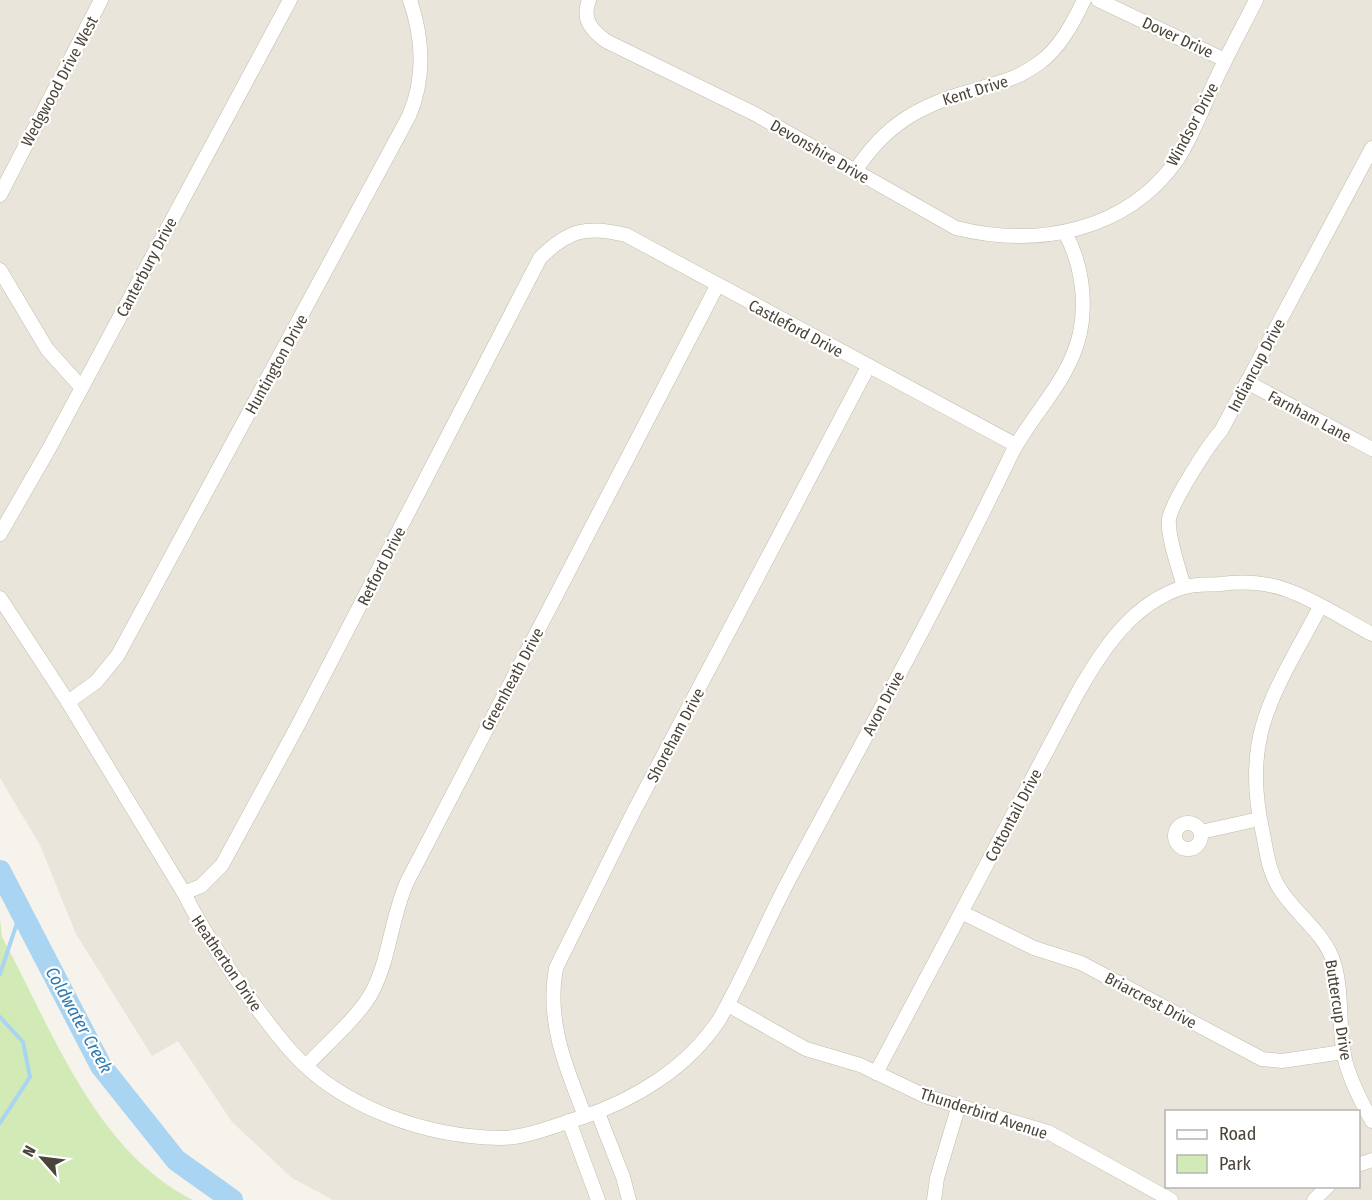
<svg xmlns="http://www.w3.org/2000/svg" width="1372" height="1200" viewBox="0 0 1372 1200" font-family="'Fira Sans Condensed',sans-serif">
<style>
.residential{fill:#eae5da;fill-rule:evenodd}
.green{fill:#d2eab5}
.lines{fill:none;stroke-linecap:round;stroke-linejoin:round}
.stream{stroke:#a9d4f2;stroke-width:4}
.river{stroke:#a9d4f2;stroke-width:22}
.minor-casing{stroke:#c2bbae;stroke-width:15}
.minor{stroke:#fff;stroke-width:14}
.labels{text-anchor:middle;stroke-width:4.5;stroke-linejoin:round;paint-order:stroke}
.street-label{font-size:16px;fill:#4b4439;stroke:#fff}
.water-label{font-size:18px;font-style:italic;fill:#2e7ab2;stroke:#fff}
</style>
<rect width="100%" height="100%" fill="#f6f3ec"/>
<!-- residential -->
<path class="residential" d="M0 0H1372V1200H333L292 1178 232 1122 178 1041 152 1056 76 934 40 845 0 778ZM1166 1112H1358V1186H1166Z"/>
<!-- green -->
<path class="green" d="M0 918 2 937C52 1029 95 1151 193 1200H0Z"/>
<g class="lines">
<!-- stream -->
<g class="stream">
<polyline points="0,974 21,911"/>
<polyline points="0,1017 23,1042 30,1077 0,1123"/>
</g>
<!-- river -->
<polyline class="river" points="0,871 101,1066 176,1160 232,1200"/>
<defs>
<g id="minor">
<path d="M589 0C582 19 590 29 606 41L755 114 956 228C1037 248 1126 232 1177 160 1191 139 1201 113 1211 90 1225 59 1241 30 1256 0"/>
<polyline points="1098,0 1225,60"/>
<path d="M856 170C885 125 920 105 971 91 997 83 1016 80 1039 63 1060 48 1073 23 1084 0"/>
<polyline points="0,195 101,0"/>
<polyline points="0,270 47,349 81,387"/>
<polyline points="1247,382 1372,449"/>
<polyline points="0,534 50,447 290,0"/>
<path d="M1184 587C1179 569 1167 536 1169 519 1172 502 1208 445 1221 431L1372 148"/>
<path d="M0 598 68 702 184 893C199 924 217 951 236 979 253 1003 271 1029 291 1051 341 1108 427 1137 501 1138 526 1138 556 1125 580 1118 635 1100 687 1068 719 1020 746 973 766 922 792 874 866 735 943 597 1011 455 1032 413 1069 382 1080 333 1087 300 1081 261 1065 233"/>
<path d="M1320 607C1277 689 1241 732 1262 829 1266 848 1268 869 1278 886 1294 914 1324 931 1334 963 1342 990 1339 1021 1343 1049 1346 1073 1360 1100 1372 1121"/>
<path d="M68 702 96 682 118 655 409 116C425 79 423 38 410 0"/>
<circle cx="1188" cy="836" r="13"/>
<polyline points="1201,832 1259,819"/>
<path d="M184 893 201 886 222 865 297 727 540 258C568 230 587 225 626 235L1016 445"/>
<polyline points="963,913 1034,948 1081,963 1262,1059 1282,1061 1343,1052"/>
<polyline points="728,1005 806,1049 860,1065 925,1096 1048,1132 1171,1200"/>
<path d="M307 1065C325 1046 360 1015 372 992 390 958 391 918 407 882L717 286"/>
<path d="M876 1073 1077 694C1102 650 1132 603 1184 587 1195 584 1209 585 1220 584 1243 581 1265 582 1287 590 1316 600 1345 620 1372 634"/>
<polyline points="598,1113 623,1177 629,1200"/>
<path d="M585 1116C566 1068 546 1021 556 968L633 813 868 367"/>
<polyline points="569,1121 598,1200"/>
<polyline points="1358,1165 1372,1160"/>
<polyline points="934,1200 937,1178 958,1108"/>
<polyline points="1314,1200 1328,1186"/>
</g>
</defs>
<!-- minor casing -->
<use href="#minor" class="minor-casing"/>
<!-- minor -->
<use href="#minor" class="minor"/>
</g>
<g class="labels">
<!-- street labels -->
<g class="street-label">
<text transform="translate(1178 37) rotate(25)" y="6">Dover Drive</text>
<text transform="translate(59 81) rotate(-62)" y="6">Wedgwood Drive West</text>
<text transform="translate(975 90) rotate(-17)" y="6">Kent Drive</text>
<text transform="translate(1192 124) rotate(-62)" y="6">Windsor Drive</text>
<text transform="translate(820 151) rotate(30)" y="6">Devonshire Drive</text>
<text transform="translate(146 267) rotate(-62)" y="6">Canterbury Drive</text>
<text transform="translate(796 328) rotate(28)" y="6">Castleford Drive</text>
<text transform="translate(276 364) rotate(-61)" y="6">Huntington Drive</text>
<text transform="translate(1256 365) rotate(-62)" y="6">Indiancup Drive</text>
<text transform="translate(1310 416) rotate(28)" y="6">Farnham Lane</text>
<text transform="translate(381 566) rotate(-63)" y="6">Retford Drive</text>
<text transform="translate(512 679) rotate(-62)" y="6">Greenheath Drive</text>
<text transform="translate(883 703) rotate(-62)" y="6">Avon Drive</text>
<text transform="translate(675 735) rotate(-62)" y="6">Shoreham Drive</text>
<text transform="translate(1013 815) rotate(-62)" y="6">Cottontail Drive</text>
<text transform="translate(227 963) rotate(56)" y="6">Heatherton Drive</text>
<text transform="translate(1151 1000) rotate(28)" y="6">Briarcrest Drive</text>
<text transform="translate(1339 1010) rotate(81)" y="6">Buttercup Drive</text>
<text transform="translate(984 1113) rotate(18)" y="6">Thunderbird Avenue</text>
</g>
<!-- water labels -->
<g class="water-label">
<text transform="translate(79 1020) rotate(61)" y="6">Coldwater Creek</text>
</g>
</g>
<!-- legend -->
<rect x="1165" y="1110" width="195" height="78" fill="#ffffff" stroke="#b7b4b0" stroke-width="1.5"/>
<rect x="1177" y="1130" width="30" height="9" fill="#ffffff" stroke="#b7b4b0" stroke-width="1.5"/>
<text x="1219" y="1140" font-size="18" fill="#4b4439">Road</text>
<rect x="1177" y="1155" width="30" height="18" fill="#d2eab5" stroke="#b7b4b0" stroke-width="1.5"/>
<text x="1219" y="1170" font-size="18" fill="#4b4439">Park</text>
<!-- north arrow -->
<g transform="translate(42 1158) rotate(298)" stroke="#ffffff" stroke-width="4.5" paint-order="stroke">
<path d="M0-4.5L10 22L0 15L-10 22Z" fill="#4b4439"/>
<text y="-9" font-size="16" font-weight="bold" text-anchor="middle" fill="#4b4439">N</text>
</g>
</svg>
